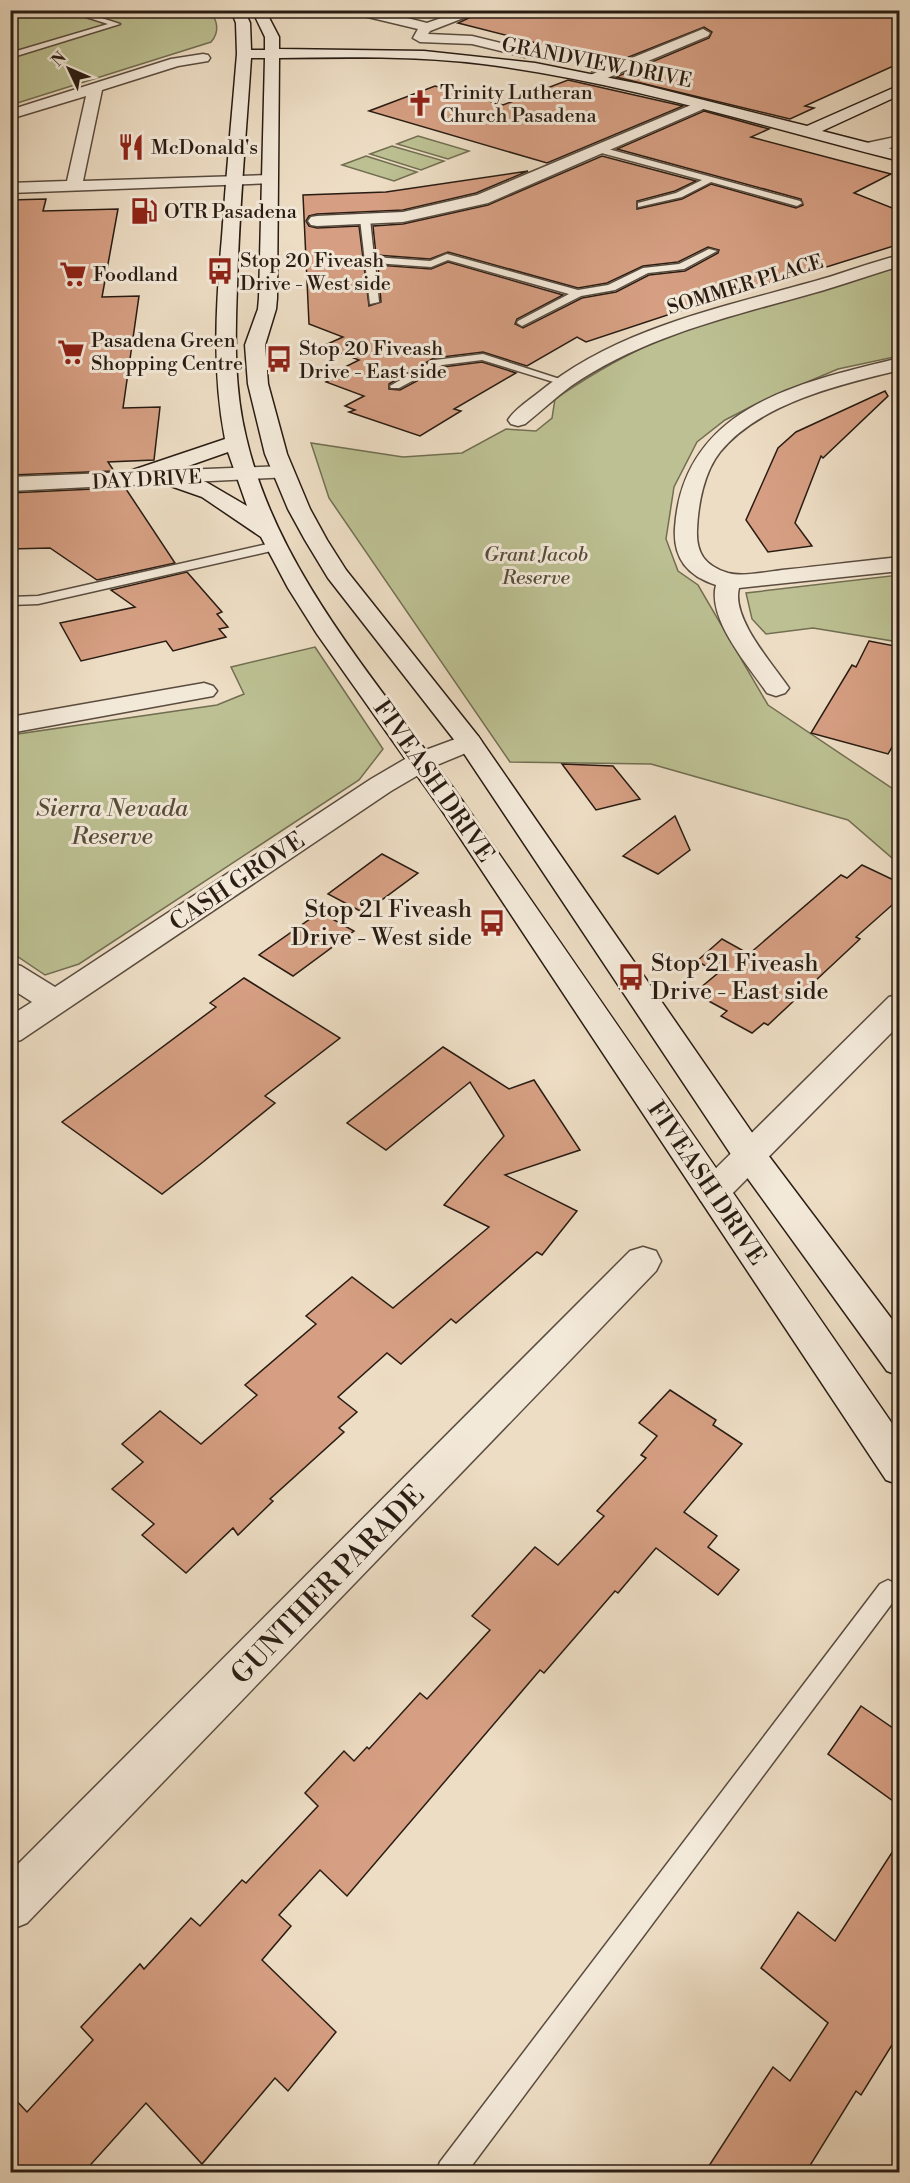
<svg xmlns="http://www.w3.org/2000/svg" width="910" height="2183" viewBox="0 0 910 2183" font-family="'Libre Bodoni',serif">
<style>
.green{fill:#bcc092;stroke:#726e52;stroke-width:1.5}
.building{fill:#d69f83;stroke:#291c13;stroke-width:1.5}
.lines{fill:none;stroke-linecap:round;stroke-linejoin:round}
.lane-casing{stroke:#5a4c3f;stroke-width:3}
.street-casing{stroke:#5a4c3f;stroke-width:3}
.secondary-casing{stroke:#291c13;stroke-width:3}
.lane{fill:#f3e9d9;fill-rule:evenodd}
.street{fill:#f3e9d9;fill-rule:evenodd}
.secondary{fill:#f3e9d9;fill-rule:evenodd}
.labels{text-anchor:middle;stroke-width:6;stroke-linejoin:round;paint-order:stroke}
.far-street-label{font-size:20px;fill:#291c13;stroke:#f3e9d9}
.far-poi-label{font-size:20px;fill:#291c13;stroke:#f3e9d9;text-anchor:start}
.far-park-label{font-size:20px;font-style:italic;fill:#554d39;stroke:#f3e9d9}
.street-label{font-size:24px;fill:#291c13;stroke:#f3e9d9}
.park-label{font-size:24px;font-style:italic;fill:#554d39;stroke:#f3e9d9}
.poi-label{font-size:24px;fill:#291c13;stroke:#f3e9d9;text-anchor:end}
.near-street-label{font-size:28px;fill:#291c13;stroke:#f3e9d9}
</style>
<rect width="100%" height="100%" fill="#edddc4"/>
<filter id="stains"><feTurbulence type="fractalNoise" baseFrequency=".00333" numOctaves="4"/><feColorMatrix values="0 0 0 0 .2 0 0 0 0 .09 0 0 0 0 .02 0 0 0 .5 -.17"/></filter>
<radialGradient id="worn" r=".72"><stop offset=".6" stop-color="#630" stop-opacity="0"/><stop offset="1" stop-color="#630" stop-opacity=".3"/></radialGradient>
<!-- green -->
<g class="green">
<path d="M208 10C218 19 220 32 211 42L11 105V11Z"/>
<polygon points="418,136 469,151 448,159 397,144"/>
<polygon points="392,146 444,161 421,170 370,154"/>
<polygon points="366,156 417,172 394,181 342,165"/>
<path d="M899 266V356L838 369 760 402 725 420 697 442 674 487 666 539 678 571 698 585 768 705 899 793V864L848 820 651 764 510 762 329 498 311 443 403 457 462 453 506 429 536 431 552 418 555 399C589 376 625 354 663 339 739 308 820 288 899 266Z"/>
<polygon points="899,575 899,642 813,628 766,634 752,619 746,593"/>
<polygon points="315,647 383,749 359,780 79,964 45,975 11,952 11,735 217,705 244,694 231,667"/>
</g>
<!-- building -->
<g class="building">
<polygon points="486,10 900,10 900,63 805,106 814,108 790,119 616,77 709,38 712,32 704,27 591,72 614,63 458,23"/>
<polygon points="568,80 683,106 547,163 369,111 435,86 503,105"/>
<polygon points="704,111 769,129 751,137 891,174 854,193 900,211 900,244 788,279 785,278 752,287 586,342 577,337 527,366 483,352 434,358 389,384 389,389 400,390 443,367 482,362 516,373 454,409 461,411 420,436 349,412 355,410 345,406 364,396 326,382 348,371 341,369 359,360 323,346 343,337 309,324 303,195 386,192 528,171 476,193 403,210 317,214 309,216 306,221 309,226 317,228 359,226 369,306 381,302 378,265 431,269 448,262 563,295 517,319 515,324 523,328 582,298 616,292 649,275 685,271 718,253 719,250 708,247 678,262 643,266 607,283 578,288 448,252 430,259 376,255 373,226 403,224 488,205 602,156 696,181 675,191 637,201 637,209 682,199 711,184 796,208 803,205 801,199 617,149"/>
<polygon points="46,199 43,211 118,209 102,297 139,296 123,408 160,407 154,460 108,462 114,471 10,475 10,200"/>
<polygon points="885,391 888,396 823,458 821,456 795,523 812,546 768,552 746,520 778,448 796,432"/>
<polygon points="114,488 126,489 175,563 97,580 50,548 10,549 10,493"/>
<polygon points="187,572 222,612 217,614 228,627 219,629 226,637 173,651 166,641 81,661 60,623 135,607 111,590"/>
<polygon points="869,641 900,647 900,734 888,754 811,733 852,665 856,667"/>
<polygon points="562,764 613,766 640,799 596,810"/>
<polygon points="675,816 690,850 658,874 623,856"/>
<polygon points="382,854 418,873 364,913 328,894"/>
<polygon points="862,865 900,883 900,898 856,937 860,939 768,1025 764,1023 752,1033 721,1016 727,1011 694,993 718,973 697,961 722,939 749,954 841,875 847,878"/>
<polygon points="320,912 354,931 293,976 259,955"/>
<polygon points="244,978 340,1038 265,1096 275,1103 203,1162 162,1194 62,1122 216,1007 210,1003"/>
<polygon points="443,1047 509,1089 534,1080 580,1150 505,1175 577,1211 542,1255 537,1252 456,1323 451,1319 401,1364 387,1353 338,1397 357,1412 339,1428 344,1432 270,1499 273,1501 238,1535 233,1528 186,1573 142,1535 154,1524 112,1489 143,1462 122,1444 160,1411 201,1444 257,1395 245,1385 316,1324 306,1316 352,1277 393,1308 489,1227 444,1205 504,1136 470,1082 386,1150 347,1123"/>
<polygon points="670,1390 716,1420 713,1425 742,1444 684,1512 717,1536 708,1547 739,1570 718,1595 656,1548 618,1593 615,1591 544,1673 540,1670 347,1896 320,1870 279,1915 291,1926 262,1960 336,2032 288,2091 275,2078 202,2164 146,2103 84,2172 10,2172 10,2094 27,2112 93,2040 81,2027 140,1964 144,1969 191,1918 200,1926 242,1880 246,1883 318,1806 305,1793 344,1751 354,1761 367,1747 369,1749 420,1693 427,1699 490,1630 472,1616 535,1547 558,1565 604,1516 597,1511 646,1458 641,1455 657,1436 639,1423"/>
<polygon points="861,1706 900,1733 900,1806 828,1754"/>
<polygon points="900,1840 900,2032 861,2095 856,2091 806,2172 705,2172 773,2067 790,2081 828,2023 761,1968 798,1912 835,1941"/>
</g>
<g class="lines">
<defs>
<g id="lane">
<polygon points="10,10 16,10 10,13"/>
<polygon points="64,10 77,10 120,24 10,58 10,53 108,24"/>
<polygon points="597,146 800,201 802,203 797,206 711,182 682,197 638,207 638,203 676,193 702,180 594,151 594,147"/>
<polygon points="365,216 370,219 374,257 430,261 447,254 578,290 608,285 643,268 679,264 709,249 717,251 684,269 648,273 615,290 581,296 522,326 517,323 518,321 569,294 448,260 431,267 375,263 379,302 370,304 360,219"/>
<polygon points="483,354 569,382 568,384 560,384 482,360 442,365 399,388 391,388 390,386 435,360"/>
<polygon points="276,542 280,543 282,546 280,549 38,604 10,605 10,597 38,596"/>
<polygon points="888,1580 896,1584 899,1591 896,1598 467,2172 436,2172 440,2162 880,1584"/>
</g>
<g id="street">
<polygon points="350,10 375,10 427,23 464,10 484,10 430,31 428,34 472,36 530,50 532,53 525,57 472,44 420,42 413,38 418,29 351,13"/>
<polygon points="703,29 710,33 708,36 600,81 590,81 588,78 590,75"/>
<polygon points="203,54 208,55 210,58 208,61 178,66 102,90 83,181 269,175 277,180 275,183 10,193 10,183 67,181 86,96 10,119 10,110 171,59"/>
<polygon points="703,100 710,104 708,107 488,203 403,222 317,226 311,225 308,221 311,217 317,216 403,212 477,195"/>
<polygon points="900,136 900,146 868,152 860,147 862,144"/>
<path d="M900 255V266C873 274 848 283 821 291 736 315 645 335 571 386 555 398 540 412 525 424L518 426 511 424 508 420C515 409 528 401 538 393 615 330 715 309 808 283 839 275 868 263 900 255Z"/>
<path d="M900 358V370C841 384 760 403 720 452 704 472 698 504 697 530 696 553 705 566 728 573 743 577 766 572 782 570 821 566 860 561 900 557V571L739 588C731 618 772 663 789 688L785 693 776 696 767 693C748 665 707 619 716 585 688 576 673 559 675 528 683 406 801 382 900 358Z"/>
<polygon points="283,466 291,467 294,472 291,477 10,491 10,477"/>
<polygon points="204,683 213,686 217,691 213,696 10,733 10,717"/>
<polygon points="469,734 478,736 482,742 478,748 432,767 391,791 21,1040 10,1043 10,1016 32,1002 10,988 10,963 21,966 55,987 371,779 412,755"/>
<polygon points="900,994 900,1024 725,1201 713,1205 701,1201 696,1192 701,1183 889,997"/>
<polygon points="643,1247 656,1251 661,1261 656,1271 27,1923 10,1930 10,1872 630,1251"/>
</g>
<path id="secondary" d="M231 10H244L250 23 251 50H265V37L252 10H265L279 37V49L424 51 535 63 640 84 807 126 900 85V95L822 131 900 151V161C761 126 625 82 483 64 416 56 347 57 279 58L277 298 276 309 265 345 268 384 287 454 310 509 327 540 346 570 478 736 762 1147 900 1330V1376L887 1371 738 1165 459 746 328 578 305 540 288 509 265 454 248 384 245 345 258 309 259 298 265 58H251C246 135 239 211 237 287 235 337 234 388 246 437 278 577 388 693 468 809 612 1017 756 1226 900 1435V1485L886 1480 443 812 317 634 288 588 261 537 202 497 162 483 159 478 161 475 123 488 115 486 112 481 115 476 225 439C212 372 216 304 222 237 226 176 232 115 237 54L236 23ZM228 452 247 506 206 482 171 472Z"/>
</defs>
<!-- lane casing -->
<use href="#lane" class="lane-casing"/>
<!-- street casing -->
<use href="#street" class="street-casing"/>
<!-- secondary casing -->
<use href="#secondary" class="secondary-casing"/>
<!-- lane -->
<use href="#lane" class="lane"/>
<!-- street -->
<use href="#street" class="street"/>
<!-- secondary -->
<use href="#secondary" class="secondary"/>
</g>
<!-- icons -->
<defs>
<symbol id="church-bare" viewBox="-9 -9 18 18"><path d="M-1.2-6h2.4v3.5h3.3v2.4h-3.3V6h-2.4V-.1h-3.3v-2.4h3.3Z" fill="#8f2418" stroke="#f3e9d9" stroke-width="2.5" paint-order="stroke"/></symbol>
<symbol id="restaurant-bare" viewBox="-9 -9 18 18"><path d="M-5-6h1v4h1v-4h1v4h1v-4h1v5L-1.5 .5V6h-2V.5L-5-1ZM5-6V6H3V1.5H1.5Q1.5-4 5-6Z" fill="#8f2418" stroke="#f3e9d9" stroke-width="2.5" paint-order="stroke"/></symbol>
<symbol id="fuel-bare" viewBox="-9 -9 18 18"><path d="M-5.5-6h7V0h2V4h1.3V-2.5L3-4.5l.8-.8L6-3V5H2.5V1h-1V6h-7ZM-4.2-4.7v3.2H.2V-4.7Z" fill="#8f2418" stroke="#f3e9d9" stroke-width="2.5" paint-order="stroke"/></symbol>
<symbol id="bus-bare" viewBox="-9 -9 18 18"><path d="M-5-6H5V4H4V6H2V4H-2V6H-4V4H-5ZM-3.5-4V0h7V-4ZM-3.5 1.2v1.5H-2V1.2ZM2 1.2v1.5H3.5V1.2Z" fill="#8f2418" stroke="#f3e9d9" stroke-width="2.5" paint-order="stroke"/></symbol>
<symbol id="supermarket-bare" viewBox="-9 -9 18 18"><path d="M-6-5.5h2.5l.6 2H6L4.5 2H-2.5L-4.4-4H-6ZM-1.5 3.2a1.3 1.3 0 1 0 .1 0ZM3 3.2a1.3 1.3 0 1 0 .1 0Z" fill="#8f2418" stroke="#f3e9d9" stroke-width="2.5" paint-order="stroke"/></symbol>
</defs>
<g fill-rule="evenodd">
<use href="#church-bare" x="401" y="84" width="38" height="38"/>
<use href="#restaurant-bare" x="112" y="128" width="38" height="38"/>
<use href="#fuel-bare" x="125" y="192" width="38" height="38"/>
<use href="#bus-bare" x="201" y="252" width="38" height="38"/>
<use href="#supermarket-bare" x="54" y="255" width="38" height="38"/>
<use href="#supermarket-bare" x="52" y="333" width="38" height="38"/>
<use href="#bus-bare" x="260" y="340" width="38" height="38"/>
<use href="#bus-bare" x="473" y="904" width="38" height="38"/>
<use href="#bus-bare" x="612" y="958" width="38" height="38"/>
</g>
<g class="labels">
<!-- far-street labels -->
<g class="far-street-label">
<text transform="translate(597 62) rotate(11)" y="7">GRANDVIEW DRIVE</text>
<text transform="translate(745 284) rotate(-17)" y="7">SOMMER PLACE</text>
<text transform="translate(147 479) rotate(-3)" y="7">DAY DRIVE</text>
</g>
<!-- far-poi labels -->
<g class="far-poi-label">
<text x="440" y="99">Trinity Lutheran<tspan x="440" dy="23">Church Pasadena</tspan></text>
<text x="151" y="154">McDonald's</text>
<text x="164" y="218">OTR Pasadena</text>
<text x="240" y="267">Stop 20 Fiveash<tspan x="240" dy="23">Drive - West side</tspan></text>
<text x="93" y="281">Foodland</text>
<text x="91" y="347">Pasadena Green<tspan x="91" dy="23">Shopping Centre</tspan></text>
<text x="299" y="355">Stop 20 Fiveash<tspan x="299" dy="23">Drive - East side</tspan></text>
</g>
<!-- far-park labels -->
<g class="far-park-label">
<text x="536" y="561">Grant Jacob<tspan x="536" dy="23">Reserve</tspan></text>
</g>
<!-- street labels -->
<g class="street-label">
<text transform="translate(434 781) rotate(55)" y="8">FIVEASH DRIVE</text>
<text transform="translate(237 881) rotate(-34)" y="8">CASH GROVE</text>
<text transform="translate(707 1183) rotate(56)" y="8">FIVEASH DRIVE</text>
</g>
<!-- park labels -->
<g class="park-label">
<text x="112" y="816">Sierra Nevada<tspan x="112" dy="28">Reserve</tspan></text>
</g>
<!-- poi labels -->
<g class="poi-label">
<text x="472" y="917">Stop 21 Fiveash<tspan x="472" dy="28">Drive - West side</tspan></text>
<text x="651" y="971" text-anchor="start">Stop 21 Fiveash<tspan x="651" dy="28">Drive - East side</tspan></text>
</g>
<!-- near-street labels -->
<g class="near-street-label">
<text transform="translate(327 1584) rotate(-46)" y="10">GUNTHER PARADE</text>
</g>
</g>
<!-- margin -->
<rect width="910" height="2183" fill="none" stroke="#edddc4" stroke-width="36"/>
<rect x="12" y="12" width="886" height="2159" fill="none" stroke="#291c13" stroke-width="3"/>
<rect x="18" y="18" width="874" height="2147" fill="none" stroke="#291c13" stroke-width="1.5"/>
<!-- north arrow -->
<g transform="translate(69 69) rotate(314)" stroke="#f3e9d9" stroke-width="4.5" paint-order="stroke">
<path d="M0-4.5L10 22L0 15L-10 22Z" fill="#291c13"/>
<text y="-9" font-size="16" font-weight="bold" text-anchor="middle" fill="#291c13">N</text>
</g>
<rect width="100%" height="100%" filter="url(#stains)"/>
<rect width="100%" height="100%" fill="url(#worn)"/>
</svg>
